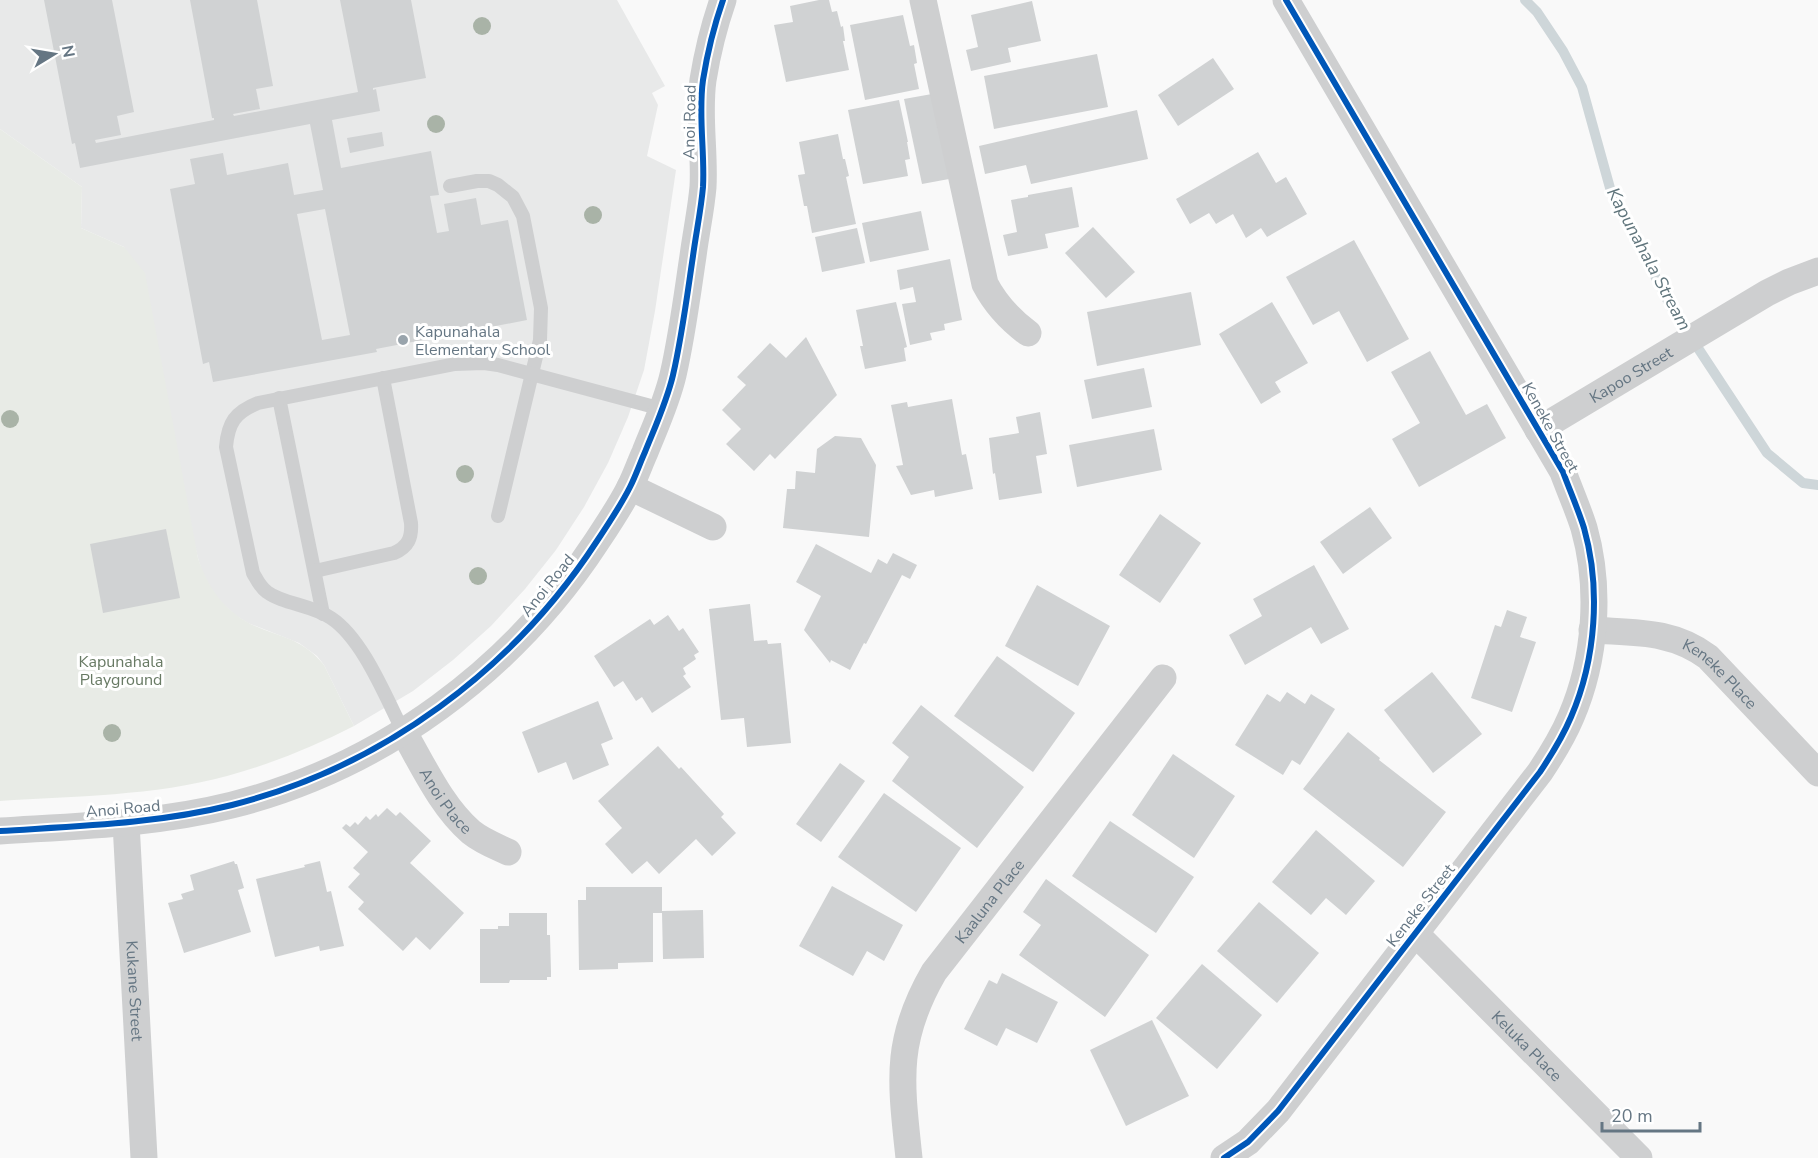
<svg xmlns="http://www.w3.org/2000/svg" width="1818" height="1158" viewBox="0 0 1818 1158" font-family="'Nunito Sans',sans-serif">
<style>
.built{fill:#e8e9e9}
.green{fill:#e8ebe6}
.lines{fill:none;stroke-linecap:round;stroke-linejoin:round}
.stream{stroke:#ced6d9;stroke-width:10}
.building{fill:#d0d2d3;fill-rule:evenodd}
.service{stroke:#cecfd0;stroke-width:14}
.minor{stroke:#cecfd0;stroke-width:27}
.cycleway-casing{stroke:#fff;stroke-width:10}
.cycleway{stroke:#0057b8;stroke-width:6}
.tree{fill:#a9b3a7}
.poi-dot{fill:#99a4ac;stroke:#fff;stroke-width:2}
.labels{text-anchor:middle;stroke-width:6;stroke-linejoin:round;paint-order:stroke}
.street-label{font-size:16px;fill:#657683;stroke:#fff}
.poi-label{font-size:16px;fill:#657683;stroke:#fff;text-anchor:start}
.park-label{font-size:16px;fill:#687a64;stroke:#fff}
.water-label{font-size:18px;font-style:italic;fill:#60757c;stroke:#fff}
</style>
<rect width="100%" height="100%" fill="#f9f9f9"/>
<!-- built -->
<polygon class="built" points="0,0 617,0 665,86 652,93 658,105 647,156 676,170 655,311 644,370 628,417 608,463 584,507 556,550 525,589 491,626 453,660 413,691 354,726 324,665 317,656 299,643 248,623 235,615 222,603 211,590 203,575 198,558 124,247 81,228 82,187 0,129"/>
<!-- green -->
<path class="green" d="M0 129 82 187 81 228 124 247 145 273 198 558C209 592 230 618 265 630 290 639 306 643 324 665L354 726C313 747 271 764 227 776 154 796 75 796 0 801Z"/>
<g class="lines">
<!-- stream -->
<polyline class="stream" points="1525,0 1537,12 1563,51 1582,87 1610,188 1671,307 1767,453 1803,483 1818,485"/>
</g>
<!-- building -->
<g class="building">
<path d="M44 0H112L134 112 117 116 121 135 95 140 96 143 214 120V118H212L190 0H257L273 86 256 89 260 109 233 114 234 116 358 92 340 0H411L426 78 373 88V90L376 89 380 111 332 120 341 168 431 151 439 195 430 196 437 233 449 231 444 204 476 198 481 225 508 220 527 320 376 349 377 352 213 382 209 362 203 364 170 189 195 184 190 159 223 153 227 175 288 163 294 195 323 190 310 124 80 168 75 143 72 144ZM325 209 350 335 322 340 297 214Z"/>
<polygon points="819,0 829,0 832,12 837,11 841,27 843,26 845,41 843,41 849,70 786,82 774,25 793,22 790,6"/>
<polygon points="1032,1 1041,41 1008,48 1011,62 971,71 966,50 978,47 971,15"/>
<polygon points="903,15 910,46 914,45 917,63 914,64 919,89 865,100 850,25"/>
<polygon points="1097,54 1108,107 994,129 984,76"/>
<polygon points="1213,58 1234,89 1178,126 1158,95"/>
<polygon points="932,94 949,179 922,184 904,99"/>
<polygon points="899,100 908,142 907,142 910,159 905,160 908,176 863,184 848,110"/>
<polygon points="1137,110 1148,159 1031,184 1026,165 985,174 979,146"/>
<polygon points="382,132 384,146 350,153 347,138"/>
<polygon points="838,134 843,159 845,159 849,176 846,177 856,224 812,233 807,206 804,206 798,175 805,174 799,142"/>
<polygon points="1258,152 1276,183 1286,177 1307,214 1267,237 1261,228 1246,238 1233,214 1216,224 1209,213 1190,224 1176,199"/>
<polygon points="1072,187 1079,227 1045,234 1048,248 1008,256 1003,235 1017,232 1011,200 1028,197 1028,195"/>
<polygon points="921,211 929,250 870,262 862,223"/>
<polygon points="1093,227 1135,272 1106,298 1065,253"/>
<polygon points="857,228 865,263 822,272 815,237"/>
<polygon points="1354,240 1409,339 1367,362 1339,311 1313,325 1286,277"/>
<polygon points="950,259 962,320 944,324 945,330 930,333 932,340 910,345 902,304 916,302 913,287 900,290 897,270"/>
<polygon points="1191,292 1201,345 1097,366 1087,312"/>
<polygon points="896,302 907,347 904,348 906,361 865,369 860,346 863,346 856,310"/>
<polygon points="1272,302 1308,363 1275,382 1281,392 1261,404 1219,334"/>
<polygon points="806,337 837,395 775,459 770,454 754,471 726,444 741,429 722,410 746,385 737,377 770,343 786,358"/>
<polygon points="1430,351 1466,415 1487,404 1506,438 1419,487 1392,439 1420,423 1391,372"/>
<polygon points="1144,368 1152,407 1092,419 1084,380"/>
<polygon points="952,399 962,455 966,454 973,489 935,497 934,490 911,495 896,466 903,465 891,405 907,402 908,407"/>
<polygon points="1040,412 1047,454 1036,456 1042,493 999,500 995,473 993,474 989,438 1019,433 1016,417"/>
<polygon points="1154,429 1162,470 1077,487 1069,445"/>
<polygon points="835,436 861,438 876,465 869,537 783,528 787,489 795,489 796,471 815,473 817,449"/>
<polygon points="1370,507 1392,538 1343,574 1320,542"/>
<polygon points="1160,514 1201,543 1160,603 1119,575"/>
<polygon points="166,529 180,598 103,613 90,544"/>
<polygon points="816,544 871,573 878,559 887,564 893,553 917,565 910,579 902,575 866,644 864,643 850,670 831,660 830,663 804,630 821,596 796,582"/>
<polygon points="1314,565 1349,629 1321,644 1311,627 1245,665 1229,635 1262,616 1253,599"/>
<polygon points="1037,585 1110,626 1078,686 1005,646"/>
<polygon points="750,604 754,641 767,640 768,644 781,643 791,743 747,747 744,718 721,720 709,609"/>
<polygon points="1507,610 1527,617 1520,637 1536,642 1512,712 1471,698 1495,625 1501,627"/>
<polygon points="668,615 679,631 683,628 699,652 694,655 696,659 683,668 686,674 683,676 691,687 652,713 642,697 636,701 623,681 614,687 594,656 650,619 654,625"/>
<polygon points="997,656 1075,713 1033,772 954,716"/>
<polygon points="1432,672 1482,734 1433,773 1384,710"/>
<polygon points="1287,692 1305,704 1311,694 1335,709 1300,765 1292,760 1283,775 1235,745 1267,694 1280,702"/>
<polygon points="598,701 613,739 601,744 609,765 573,780 566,762 538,773 522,732"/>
<polygon points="921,705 1024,787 977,848 892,781 909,757 892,743"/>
<polygon points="1348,732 1380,758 1379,760 1446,812 1403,867 1303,789"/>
<polygon points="658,746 679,769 681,767 724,814 721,817 736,833 712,856 696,839 659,874 647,861 632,874 605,844 622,828 598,801"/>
<polygon points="1173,754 1235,796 1194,858 1132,815"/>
<polygon points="840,763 865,781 821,842 796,824"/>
<polygon points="884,793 961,848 916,912 838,857"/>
<polygon points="387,808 396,816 400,812 431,841 410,863 464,913 430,950 416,937 403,951 358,909 364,902 348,887 360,874 353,868 368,852 342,828 346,824 350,827 355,822 358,825 366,816 370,820 376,814 378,817"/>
<polygon points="1110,821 1194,877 1156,933 1072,876"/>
<polygon points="1316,830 1375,881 1346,915 1326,898 1311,915 1272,882"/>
<polygon points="234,861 235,864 237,864 244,888 238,890 251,932 184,953 168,903 183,899 181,894 194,890 190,875"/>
<polygon points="320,861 327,892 331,891 344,946 320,951 319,946 275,957 256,879 305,867 304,865"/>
<polygon points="1046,879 1149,955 1105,1017 1019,955 1041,925 1023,912"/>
<polygon points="832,886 903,925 884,961 867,951 853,976 799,946"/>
<polygon points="586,887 662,887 662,911 703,910 704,958 663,959 662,913 653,913 653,962 618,963 618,969 579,970 578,900 586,900"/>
<polygon points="1259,902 1319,953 1277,1003 1217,951"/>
<polygon points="509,913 547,913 547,935 550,935 551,972 551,977 547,977 547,980 510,980 509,983 480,983 480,929 498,929 498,926 509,926"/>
<polygon points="1202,964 1262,1015 1217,1069 1156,1018"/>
<polygon points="1002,973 1058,1002 1037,1043 1006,1028 997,1046 964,1029 989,980 997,984"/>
<polygon points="1152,1020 1189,1096 1126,1126 1090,1050"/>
</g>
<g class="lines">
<!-- service -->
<g class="service">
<polyline points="450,186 477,181 489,181 498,185 513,197 523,216 541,308 540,340 498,516"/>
<polyline points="279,398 323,614"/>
<path d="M315 571 394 553C408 547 412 538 411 523L383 378"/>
<path d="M403 731C386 698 363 639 331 618 312 605 283 604 267 592 260 587 257 580 253 573L226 447C228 423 235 412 258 403L455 364 484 363 498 365 662 409"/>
</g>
<!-- minor -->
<g class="minor">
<path d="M923 0 985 284C996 305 1009 319 1028 333"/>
<path id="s1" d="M1538 430 1767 293 1789 282 1818 271"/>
<polyline points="630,487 713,527"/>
<path id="s2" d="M1592 630C1635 633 1672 630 1708 657L1818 773"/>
<path id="s3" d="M403 731C423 765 441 806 471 832 482 841 495 846 508 852"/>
<path id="s4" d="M126 823 144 1158"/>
<path d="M0 831C78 826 156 824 232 805 382 767 513 670 597 541 609 523 621 505 630 487 636 475 640 463 645 452 655 427 667 401 673 375 682 336 687 296 693 256 696 233 701 210 703 187 705 152 698 115 703 80 707 55 715 23 723 0"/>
<path id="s5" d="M1415 933 1639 1158"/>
<path id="s6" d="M909 1158C901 1082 894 1041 934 972L1163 678"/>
<path d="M1224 1158 1248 1142 1278 1111 1540 772C1552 754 1563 736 1571 717 1596 659 1601 588 1584 528 1578 509 1570 491 1563 472L1286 0"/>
</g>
<defs>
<g id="cycleway">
<path d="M0 831C78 826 156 824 232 805 382 767 513 670 597 541 609 523 621 505 630 487 636 475 640 463 645 452 655 427 667 401 673 375 682 336 687 296 693 256 696 233 701 210 703 187 705 152 698 115 703 80 707 55 715 23 723 0"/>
<path d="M1224 1158 1248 1142 1278 1111 1540 772C1552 754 1563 736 1571 717 1596 659 1601 588 1584 528 1578 509 1570 491 1563 472L1286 0"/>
</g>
</defs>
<!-- cycleway casing -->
<use href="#cycleway" class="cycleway-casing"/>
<!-- cycleway -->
<use href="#cycleway" class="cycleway"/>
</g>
<!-- trees -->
<g class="tree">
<circle cx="482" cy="26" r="9"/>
<circle cx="436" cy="124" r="9"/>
<circle cx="593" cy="215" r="9"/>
<circle cx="10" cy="419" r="9"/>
<circle cx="465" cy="474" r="9"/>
<circle cx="478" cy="576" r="9"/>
<circle cx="112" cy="733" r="9"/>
</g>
<!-- markers -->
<circle class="poi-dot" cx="403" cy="340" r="6"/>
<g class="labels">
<!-- street labels -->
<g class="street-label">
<text transform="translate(689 122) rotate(-89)" y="6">Anoi Road</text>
<text dy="6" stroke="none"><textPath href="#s1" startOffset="108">Kapoo Street</textPath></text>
<text transform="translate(1551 427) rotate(61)" y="6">Keneke Street</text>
<text transform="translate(547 585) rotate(-51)" y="6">Anoi Road</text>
<text dy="6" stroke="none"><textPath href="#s2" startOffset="141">Keneke Place</textPath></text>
<text dy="6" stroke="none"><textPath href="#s3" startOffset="82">Anoi Place</textPath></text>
<text transform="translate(123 808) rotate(-5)" y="6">Anoi Road</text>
<text dy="6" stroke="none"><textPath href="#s6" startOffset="282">Kaaluna Place</textPath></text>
<text transform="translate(1420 905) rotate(-52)" y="6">Keneke Street</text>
<text dy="6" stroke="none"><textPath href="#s4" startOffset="168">Kukane Street</textPath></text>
<text dy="6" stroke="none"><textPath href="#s5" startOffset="159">Keluka Place</textPath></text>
</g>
<!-- poi labels -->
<g class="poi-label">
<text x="415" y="337">Kapunahala<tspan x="415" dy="18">Elementary School</tspan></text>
</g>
<!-- park labels -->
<g class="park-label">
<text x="121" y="667">Kapunahala<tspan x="121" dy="18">Playground</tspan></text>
</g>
<!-- water labels -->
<g class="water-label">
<text transform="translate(1649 259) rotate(62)" y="6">Kapunahala Stream</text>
</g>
</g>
<!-- north arrow -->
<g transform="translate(54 54) rotate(79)" stroke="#ffffff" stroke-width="4.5" paint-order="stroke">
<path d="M0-4.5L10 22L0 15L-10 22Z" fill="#657683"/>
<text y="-9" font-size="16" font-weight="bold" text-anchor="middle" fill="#657683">N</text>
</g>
<!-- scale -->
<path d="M1602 1122v9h98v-9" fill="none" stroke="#657683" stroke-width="3"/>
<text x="1611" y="1122" font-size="18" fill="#657683" stroke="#ffffff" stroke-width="4.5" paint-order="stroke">20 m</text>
</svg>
